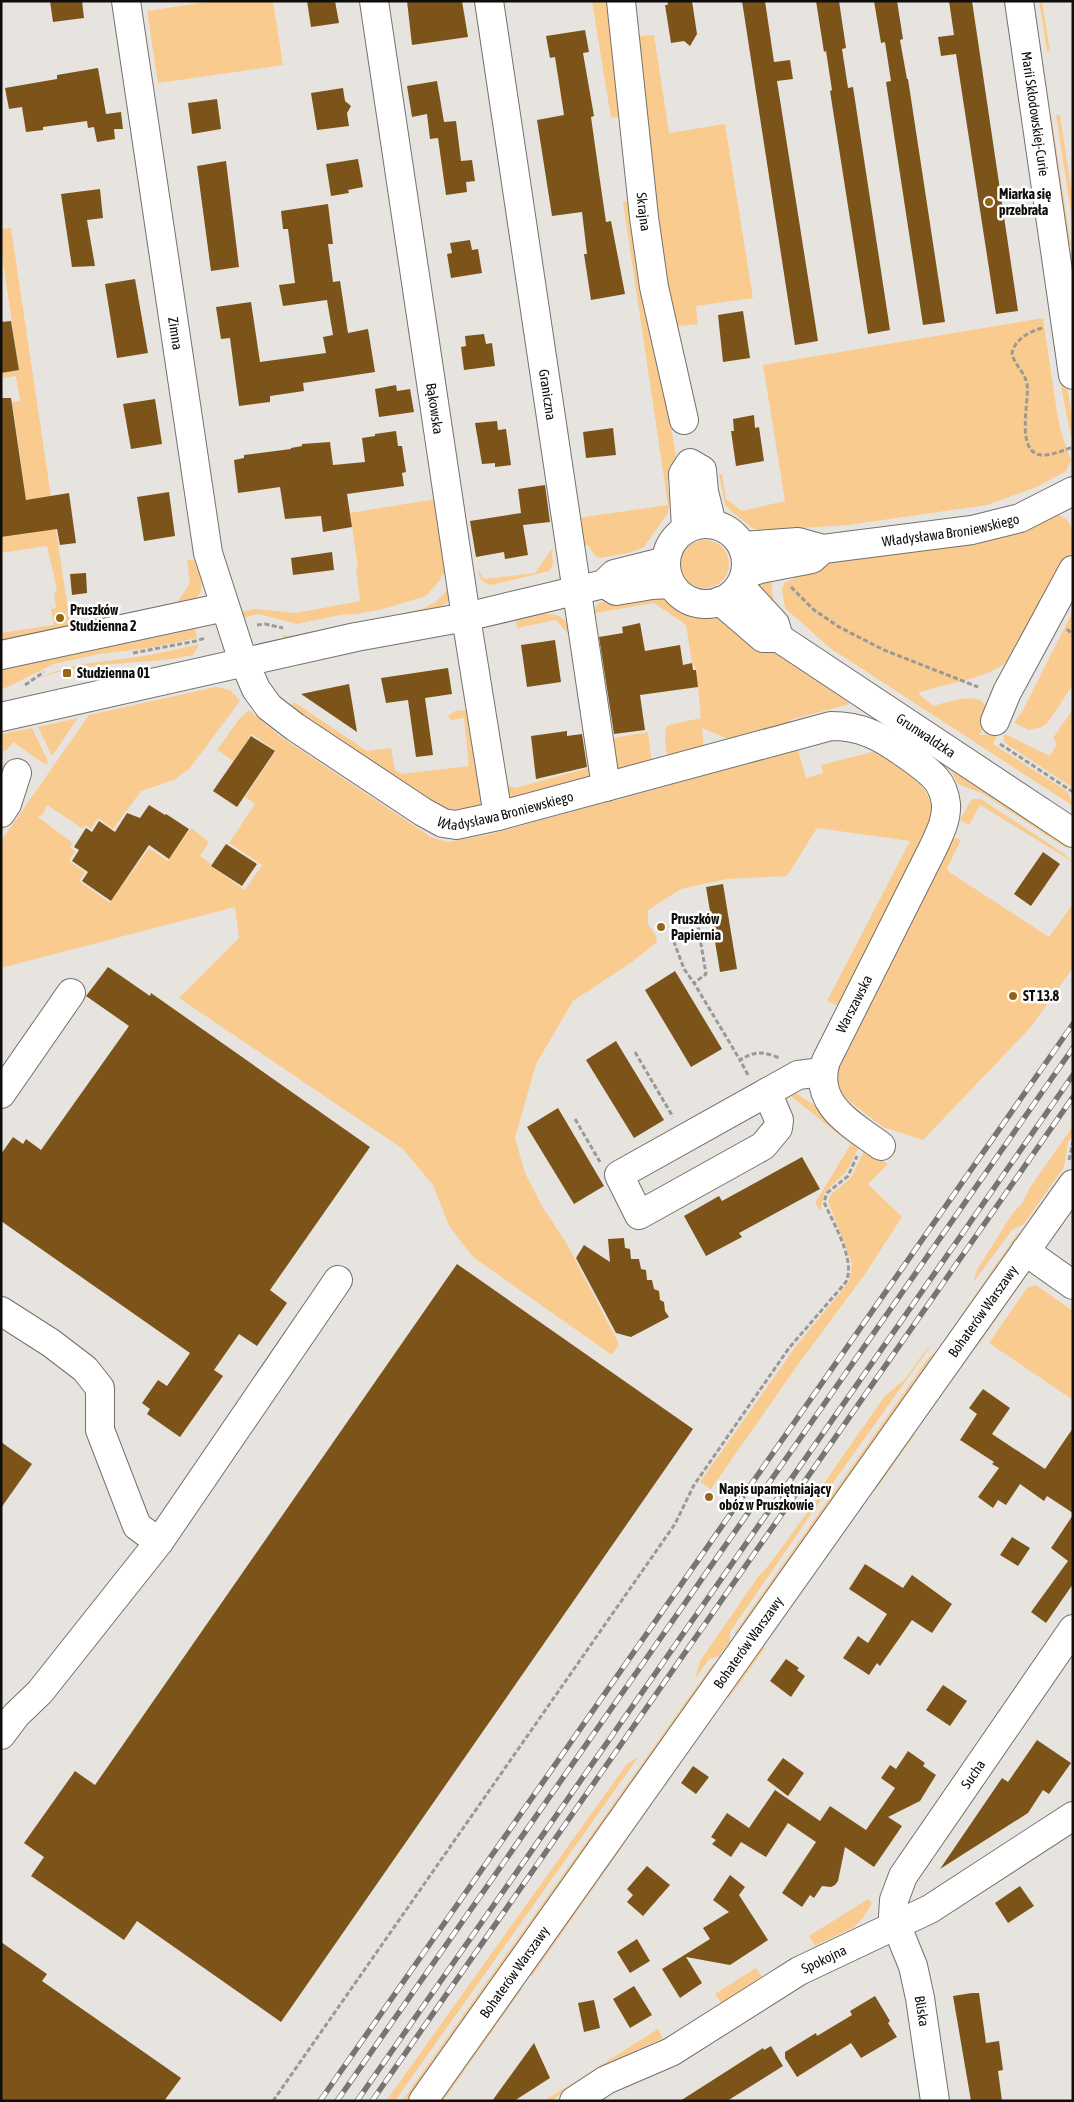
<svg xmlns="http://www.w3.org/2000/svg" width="1074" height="2102" viewBox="0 0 1074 2102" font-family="'Asap Condensed',sans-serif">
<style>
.green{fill:#facb8f}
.building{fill:#7c541a}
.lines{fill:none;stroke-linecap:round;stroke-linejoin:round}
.minor-casing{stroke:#74716d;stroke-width:30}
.path{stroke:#9b9996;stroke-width:3;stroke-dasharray:5 2.5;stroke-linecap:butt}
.minor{stroke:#fff;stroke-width:28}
.rail-casing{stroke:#777572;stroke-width:5.5}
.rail{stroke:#fff;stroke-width:4;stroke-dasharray:11;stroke-linecap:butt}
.poi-dot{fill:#966416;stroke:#fff;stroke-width:2}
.labels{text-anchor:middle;stroke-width:5;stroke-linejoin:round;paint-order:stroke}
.street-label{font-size:14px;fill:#0e0d0b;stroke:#fff}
.poi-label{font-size:14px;font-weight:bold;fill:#0e0d0b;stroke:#fff;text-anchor:start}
</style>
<rect width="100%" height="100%" fill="#e7e4e0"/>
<!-- green -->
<g class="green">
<polygon points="213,1 273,1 283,65 158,83 147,11"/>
<polygon points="592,1 614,1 628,115 611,118"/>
<polygon points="1039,1 1042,1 1050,51 1047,51"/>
<polygon points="654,35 669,133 725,124 753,298 696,306 698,324 672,327 631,37"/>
<polygon points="1051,115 1071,245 1067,248 1045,116"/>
<polygon points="1056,115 1060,115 1073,199 1073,225"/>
<polygon points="1031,159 1073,422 1073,436 1071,436 1064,402 1028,160"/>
<polygon points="623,202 638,202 677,408 671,426 677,462 677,480 667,482 670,500 668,513 644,547 629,553 600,558 595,556 588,545 578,547 577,518 668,505"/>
<polygon points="11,228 70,624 89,621 97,610 116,609 118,618 1,643 1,633 54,625 51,609 56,608 54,593 57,590 47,546 1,553 1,534 2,537 31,533 13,408 1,409 1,404 20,401 16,376 1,378 1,373 19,370 1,248 1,229"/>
<polygon points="1043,318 1057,412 1061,432 1071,461 1066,471 1037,487 987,505 848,525 759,531 751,527 732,512 725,505 719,474 722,474 726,499 742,511 785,501 763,365"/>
<polygon points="442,498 451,574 442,575 440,580 426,596 383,609 356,614 340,615 297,624 258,614 238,619 240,612 255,609 296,613 360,601 356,567 358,568 350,513"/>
<path d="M1052 515C1071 514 1074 531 1073 547 1071 556 1063 566 1059 575 1045 602 1033 636 1011 658 991 679 945 683 918 693L933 706C962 698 1002 685 980 735L998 733 993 744 1068 792 1073 806 830 648 785 608 782 589 785 582 794 579 792 569Z"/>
<circle cx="705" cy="564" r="24"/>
<path d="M559 549 552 551 553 565 549 571 491 585C482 583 479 578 478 569L484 579 535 573 551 550Z"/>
<path d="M187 560H194C198 571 208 588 196 598L177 603 190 583Z"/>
<polygon points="770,572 775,616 757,590 759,582"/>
<polygon points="450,587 450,600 442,606 404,617 285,643 283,635 296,637 385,619 424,608 436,602"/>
<polygon points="670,597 687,608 714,612 805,671 850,704 790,720 791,726 735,742 702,728 704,751 668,760 665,740 666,727 669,725 701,718 696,668 692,663 686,625 654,603 590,614 598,604 606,600"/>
<polygon points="1073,611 1073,685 1048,722 1042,727 1029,730 1014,723 1022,712"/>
<path d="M545 614C565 613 568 623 574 640L556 620 517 628 516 621Z"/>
<polygon points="195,629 197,638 149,648 99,654 54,664 1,690 1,670"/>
<path d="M199 644 193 655C142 666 88 660 39 678 74 661 111 662 149 655 166 652 182 648 199 644Z"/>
<path d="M216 687 230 690 240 701 190 768 174 780 141 791 113 829 98 818 91 829 85 825 83 829 47 805 43 814 38 817 73 843 70 847 75 851 69 861 85 872 79 881 110 903 149 848 168 861 191 828 209 842 200 856 211 864 210 866 245 890 262 865 229 843 255 804 245 797 276 751 252 734 233 761 217 750 239 719 249 710 281 737 431 837 448 842 491 834 798 750 806 778 823 773 821 765 872 752C892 760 936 788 932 813 930 824 922 836 918 846L923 849 841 1007 827 1001 910 841 817 828 787 876 727 879 681 889 648 910V924L656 936 657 942 632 962 573 1001 536 1064 515 1138 525 1173 542 1206 567 1244 619 1344 612 1355 473 1257 449 1226 433 1185 403 1149 179 998 239 938 235 907 1 968V841L89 715Z"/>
<polygon points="294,702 367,751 391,748 395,770 402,774 469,766 464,718 451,720 448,716 455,711 465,710 470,716 483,807 451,809 430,804 290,708"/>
<polygon points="1073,709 1073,788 1005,743 1003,738 1005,734 1050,756 1057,744 1053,738"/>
<polygon points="78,718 52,756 38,727"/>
<polygon points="32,728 48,761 46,765 13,742 7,750 1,751 1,734"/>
<polygon points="648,732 652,765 616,773 608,739"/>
<polygon points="592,767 596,775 516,801 509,799 505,784 515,788"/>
<polygon points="949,767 1059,839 1068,846 1066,848 983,794 958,784"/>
<polygon points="973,799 981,799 1063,853 1073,862 980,805 969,825 960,820 970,802"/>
<polygon points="957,838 961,840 947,868 949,872 1049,937 1073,904 1073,968 1030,1028 923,1140 883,1127 845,1098 836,1080 837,1071 953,839"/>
<polygon points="793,1091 826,1113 860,1145 846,1172 825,1192 820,1211 815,1203 851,1144 788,1094"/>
<polygon points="1073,1126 1073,1136 1068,1142 1064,1167 1024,1224 1012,1230 973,1283 977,1270 1012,1214 1023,1202 1029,1189"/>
<polygon points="865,1149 888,1164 868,1184 902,1217 865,1274 797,1366 711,1489 700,1482 796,1346 849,1282 852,1264 828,1201 831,1194 851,1178"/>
<polygon points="1026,1231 735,1639 735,1632 929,1357 937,1351 1017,1234"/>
<polygon points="1024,1269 1031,1269 976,1348 972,1342"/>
<polygon points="1036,1285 1073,1311 1073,1400 989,1343 1027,1288"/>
<polygon points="933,1343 827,1491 730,1632 730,1641 719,1656 709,1659 695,1679 700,1661 758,1577 769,1565 820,1495 824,1483 885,1396 906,1378 922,1355"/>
<polygon points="913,1433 915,1434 875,1491 872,1483"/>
<polygon points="762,1646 765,1648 729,1698 727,1697 725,1691"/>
<polygon points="720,1661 411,2101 402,2101 712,1665"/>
<polygon points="639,1756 395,2101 386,2101 626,1765"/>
<polygon points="622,1841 625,1843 532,1976 530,1975 528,1968"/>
<polygon points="868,1899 872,1903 863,1918 854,1927 815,1946 809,1936"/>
<polygon points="756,1968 762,1977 721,2003 715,1994"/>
<polygon points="520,1988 522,1989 443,2101 434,2101"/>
<polygon points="658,2029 663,2038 609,2063 570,2086 552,2101 544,2101"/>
</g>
<!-- building -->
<g class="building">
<polygon points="50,1 82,1 84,18 53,22"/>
<polygon points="307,1 335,1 339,23 311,27"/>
<polygon points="407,1 462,1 468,37 412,45"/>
<polygon points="667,1 692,1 697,34 690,46 684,41 671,43 665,5 668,5"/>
<polygon points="742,1 765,1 774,62 790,60 793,79 777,81 818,341 795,345"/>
<polygon points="816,1 839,1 846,48 842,49 848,88 853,87 890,330 868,334 830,91 832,90 826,51 824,52"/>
<polygon points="874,1 897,1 903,39 900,40 907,79 908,79 945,322 923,325 886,82 891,81 885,42 881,43"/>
<polygon points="949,1 972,1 1018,311 996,314 956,54 941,56 938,37 954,35"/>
<polygon points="585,30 589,52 583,53 594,116 591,117 599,174 606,222 611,221 625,294 591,300 584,254 587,254 582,212 552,216 537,120 564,115 555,57 550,58 546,36"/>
<polygon points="98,68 106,114 121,112 123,129 114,129 115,139 97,142 94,127 88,128 87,121 43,127 43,130 26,132 22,107 9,109 5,88 57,79 57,75"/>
<polygon points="437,81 444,122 456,121 461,161 472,160 475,181 466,182 467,192 446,195 438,138 430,139 427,114 412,117 407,86"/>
<polygon points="343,88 345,101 351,106 347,113 349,126 317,130 311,93"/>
<polygon points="217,99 221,129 192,134 188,103"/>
<polygon points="358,159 363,187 348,190 349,193 331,196 326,164"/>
<polygon points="226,161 239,267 211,271 197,166"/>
<polygon points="100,189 103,218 87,220 95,266 72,267 61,194"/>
<polygon points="328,204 333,244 328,244 333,282 340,281 348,333 368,329 375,372 303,383 304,391 270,396 270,402 239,406 230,338 221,339 216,307 251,302 260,362 326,353 323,337 333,335 327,300 283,306 279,285 295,283 288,229 283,229 281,211"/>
<polygon points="470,240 472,250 478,249 482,273 451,278 447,254 452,253 450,243"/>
<polygon points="135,279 148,353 117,358 105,284"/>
<polygon points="743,311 750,358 723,362 718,315"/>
<polygon points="11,321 19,370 1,373 1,322"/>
<polygon points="484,334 486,344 492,343 495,366 464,370 461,347 466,346 465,336"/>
<polygon points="396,385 397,391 410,389 414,412 379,417 375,389"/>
<polygon points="1,398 11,398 26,500 69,493 76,543 60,545 57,529 1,537"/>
<polygon points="155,399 162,444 131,449 123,404"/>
<polygon points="754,415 755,428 759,427 764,461 736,466 731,431 734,431 733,419"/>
<polygon points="497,421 498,430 506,429 511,465 495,467 495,463 482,464 475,423"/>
<polygon points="613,428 616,455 586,458 583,432"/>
<polygon points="396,431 398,446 402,446 406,472 402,473 404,486 347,494 352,527 323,532 321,516 285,519 280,487 238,493 234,460 244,458 244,455 291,449 291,448 302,446 302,444 330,442 333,465 365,462 362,438 375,436 375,434"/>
<polygon points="545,485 550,522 523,525 528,555 505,559 504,552 476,557 470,521 521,513 518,489"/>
<polygon points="169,492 175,536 144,541 137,497"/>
<polygon points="332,552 334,570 293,575 291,558"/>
<polygon points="86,573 87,593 72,595 70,574"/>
<polygon points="640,623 645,651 680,645 683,665 692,663 693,670 696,670 698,687 640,695 645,730 614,734 599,637 623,633 622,627"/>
<polygon points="555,640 561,682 527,687 521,645"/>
<polygon points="448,668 452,694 425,698 433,755 416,757 408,700 386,703 381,678"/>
<polygon points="349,684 357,732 301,694"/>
<polygon points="567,731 567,736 582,734 587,767 536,779 531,736"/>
<polygon points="251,736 275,751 237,807 213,791"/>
<polygon points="149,805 165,815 166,814 189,829 169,859 149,845 111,901 82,881 88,872 72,861 79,850 74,847 86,828 92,832 99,821 115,832 127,813 140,818"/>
<polygon points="226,844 257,864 242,886 211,866"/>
<polygon points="1043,852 1060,864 1031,906 1014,894"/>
<polygon points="723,884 737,969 720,972 706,887"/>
<polygon points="108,967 150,996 151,993 370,1147 270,1290 287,1303 257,1346 239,1334 214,1370 223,1376 180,1437 147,1414 150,1409 142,1403 158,1380 167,1386 190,1353 1,1221 1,1154 13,1137 23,1144 26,1139 41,1150 129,1026 86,996"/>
<polygon points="675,971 722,1049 691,1067 645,990"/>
<polygon points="616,1041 664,1120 634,1138 586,1060"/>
<polygon points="558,1108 604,1186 574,1204 527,1127"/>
<polygon points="802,1157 820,1189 739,1233 742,1237 706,1256 684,1216 719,1196 722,1201"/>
<polygon points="624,1238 625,1248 630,1249 631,1259 639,1259 641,1269 646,1270 647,1280 652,1280 654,1289 659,1291 660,1300 664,1302 665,1311 669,1317 631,1337 616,1333 576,1258 584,1245 610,1262 608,1239"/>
<polygon points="457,1264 693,1429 281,2022 137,1921 124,1940 31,1876 44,1857 24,1843 75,1771 95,1785"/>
<polygon points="983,1389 1010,1408 992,1434 1045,1469 1073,1428 1073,1513 1047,1496 1044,1501 1020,1484 1006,1505 998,1500 993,1508 978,1497 999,1468 992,1464 994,1462 960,1440 977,1414 969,1408"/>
<polygon points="1,1442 32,1464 1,1508"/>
<polygon points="1073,1515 1073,1584 1046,1623 1031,1612 1068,1561 1051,1548"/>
<polygon points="1012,1537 1030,1548 1018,1566 1000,1555"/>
<polygon points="865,1564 903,1588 912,1575 952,1604 932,1633 912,1620 880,1666 877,1663 869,1675 843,1658 858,1636 868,1643 887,1614 849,1589"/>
<polygon points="786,1659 799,1668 797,1670 805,1676 791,1697 770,1681"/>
<polygon points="943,1685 967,1701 950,1726 926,1710"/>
<polygon points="1037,1740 1071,1763 1049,1794 1043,1790 1028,1813 940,1869 1002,1778 1008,1782"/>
<polygon points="908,1751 925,1763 923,1766 936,1775 920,1801 888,1817 902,1826 874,1867 845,1847 838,1881 835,1885 831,1887 822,1886 814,1898 810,1895 802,1907 782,1893 816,1842 788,1823 766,1857 741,1842 731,1857 712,1844 716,1840 711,1837 727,1813 749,1828 775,1790 820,1821 830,1806 866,1830 895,1788 881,1778 890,1765 896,1769"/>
<polygon points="783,1758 804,1773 788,1796 767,1780"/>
<polygon points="693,1766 709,1777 696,1794 681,1783"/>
<polygon points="647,1866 670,1885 643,1916 627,1902 633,1895 627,1889"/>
<polygon points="730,1875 745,1887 739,1895 768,1940 730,1965 686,1957 702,1983 680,1998 662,1969 710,1939 703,1928 729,1912 713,1900"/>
<polygon points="1020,1886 1034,1906 1008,1923 995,1903"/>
<polygon points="637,1939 650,1961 630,1973 617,1952"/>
<polygon points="1,1942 47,1974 42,1981 181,2078 164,2101 1,2101"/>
<polygon points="634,1986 652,2015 630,2028 613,1999"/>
<polygon points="972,1993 979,1993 986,2043 999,2041 1003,2070 998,2071 1002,2101 971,2101 953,1996"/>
<polygon points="875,1996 890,2021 888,2023 897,2037 861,2058 851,2043 797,2077 785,2058 785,2052 816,2033 817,2036 852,2015 850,2011"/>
<polygon points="594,2000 600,2028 584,2032 578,2003"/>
<polygon points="534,2043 550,2078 514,2101 492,2101"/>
<polygon points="771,2046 783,2066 727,2101 680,2101 763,2048 764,2050"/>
</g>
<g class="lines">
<defs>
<g id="minor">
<path id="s1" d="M126 1 208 553 240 652 256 689 269 707 295 727 423 812 443 823 456 825 498 816 831 726C845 726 857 728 869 733 884 738 926 767 936 779 942 786 945 796 946 804 947 820 939 835 933 848L826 1061C812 1104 851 1124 881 1146"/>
<path id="s2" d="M374 1 466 617 498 816"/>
<path id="s3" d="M489 1 606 787"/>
<path id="s4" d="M621 1 644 217 654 287 684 420"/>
<path id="s5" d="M1019 1 1073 375"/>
<circle cx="706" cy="564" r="40"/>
<polyline points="686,528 683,474 690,463 702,470 704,492 712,524"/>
<path id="s6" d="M742 546 798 542 823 549 972 530 1020 518 1073 491"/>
<polyline points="745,574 760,569 812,559 823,549"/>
<polyline points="608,586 616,591 652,585 671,584"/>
<polyline points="740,586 775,624 779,638"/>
<path id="s7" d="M720 601 763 638H779L1073 833"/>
<polyline points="1,655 225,607"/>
<polyline points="1,717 356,637 466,617 604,584 614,574 666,561"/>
<polyline points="995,721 1007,692 1073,570"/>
<polyline points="1,813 7,804 17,773"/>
<polyline points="767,1092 779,1120 778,1128 763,1146 639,1215 619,1175 798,1075 822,1072"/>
<polyline points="1,1094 71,993"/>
<polyline points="1025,1251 1073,1285"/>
<polyline points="1,1311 51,1343 85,1369 100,1388 100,1430 137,1526 159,1542"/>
<polyline points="1,1735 16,1715 40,1692 159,1542 338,1280"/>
<path id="s8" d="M423 2101 1073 1184"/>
<path id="s9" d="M574 2101 606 2080 671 2052 799 1971 930 1909 1073 1816"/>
<path id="s10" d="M935 2101 920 1998 913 1966 893 1917 894 1900 903 1876 1073 1629"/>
</g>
</defs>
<!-- minor casing -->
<use href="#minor" class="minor-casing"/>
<!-- path -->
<g class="path">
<path d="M1042 328C1029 332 1015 339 1012 353 1014 365 1025 372 1027 384 1030 401 1013 458 1046 455 1055 454 1064 450 1073 447"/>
<polyline points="791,587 814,610 839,627 884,650 978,687"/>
<polyline points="257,625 265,624 283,628"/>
<polyline points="1067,629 1073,635"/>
<polyline points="133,653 196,641 205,638"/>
<polyline points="25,685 44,672"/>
<polyline points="1000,744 1073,792"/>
<polyline points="697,920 706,974 694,983 740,1060"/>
<polyline points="671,934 684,969 694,983"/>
<polyline points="635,1052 673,1117"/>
<path d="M748 1075 740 1060C757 1050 762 1052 780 1058"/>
<polyline points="575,1119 600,1162"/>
<polyline points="1069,1160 1073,1142"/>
<path d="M273 2101 675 1524 694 1485 789 1348 846 1282C856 1260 833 1223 824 1202L827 1193 848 1176 857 1156"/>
</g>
<!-- minor -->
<use href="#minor" class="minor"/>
<defs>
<g id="rail">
<polyline points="320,2101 1073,1024"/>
<polyline points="337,2101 1073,1048"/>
<polyline points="357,2101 1073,1075"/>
<polyline points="372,2101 1073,1097"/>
</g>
</defs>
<!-- rail casing -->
<use href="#rail" class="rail-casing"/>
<!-- rail -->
<use href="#rail" class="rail"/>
</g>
<!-- markers -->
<g class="poi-dot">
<circle cx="989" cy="202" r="5"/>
<circle cx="60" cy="618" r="5"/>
<rect x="62" y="668" width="10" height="10" rx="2.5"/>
<circle cx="661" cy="927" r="5"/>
<circle cx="1013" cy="996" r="5"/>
<circle cx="709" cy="1497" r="5"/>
</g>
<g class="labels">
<!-- street labels -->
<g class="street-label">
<text dy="5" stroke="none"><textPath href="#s5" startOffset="114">Marii Skłodowskiej-Curie</textPath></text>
<text dy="5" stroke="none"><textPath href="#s4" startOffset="212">Skrajna</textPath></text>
<text dy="5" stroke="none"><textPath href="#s1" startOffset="336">Zimna</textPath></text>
<text dy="5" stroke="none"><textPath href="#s3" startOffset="398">Graniczna</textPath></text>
<text dy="5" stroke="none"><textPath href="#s2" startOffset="412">Bąkowska</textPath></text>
<text dy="5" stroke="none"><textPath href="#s6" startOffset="211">Władysława Broniewskiego</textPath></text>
<text dy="5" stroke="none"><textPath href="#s7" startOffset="249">Grunwaldzka</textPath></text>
<text dy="5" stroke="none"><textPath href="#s1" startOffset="998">Władysława Broniewskiego</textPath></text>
<text transform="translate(854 1004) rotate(-63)" y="5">Warszawska</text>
<text dy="5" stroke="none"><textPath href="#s8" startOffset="968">Bohaterów Warszawy</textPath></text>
<text dy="5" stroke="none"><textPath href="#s8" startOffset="562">Bohaterów Warszawy</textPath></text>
<text dy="5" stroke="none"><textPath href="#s10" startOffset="356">Sucha</textPath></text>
<text dy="5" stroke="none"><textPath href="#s9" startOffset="288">Spokojna</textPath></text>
<text dy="5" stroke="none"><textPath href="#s8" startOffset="158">Bohaterów Warszawy</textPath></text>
<text transform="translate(922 2011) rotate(81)" y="5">Bliska</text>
</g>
<!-- poi labels -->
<g class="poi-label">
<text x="999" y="199">Miarka się<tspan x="999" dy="16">przebrała</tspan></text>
<text x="70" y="615">Pruszków<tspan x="70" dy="16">Studzienna 2</tspan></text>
<text x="77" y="678">Studzienna 01</text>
<text x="671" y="924">Pruszków<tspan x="671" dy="16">Papiernia</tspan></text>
<text x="1023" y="1001">ST 13.8</text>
<text x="719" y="1494">Napis upamiętniający<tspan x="719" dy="16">obóz w Pruszkowie</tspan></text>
</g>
</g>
<!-- border -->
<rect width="1074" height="2102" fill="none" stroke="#0e0d0b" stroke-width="5"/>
</svg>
